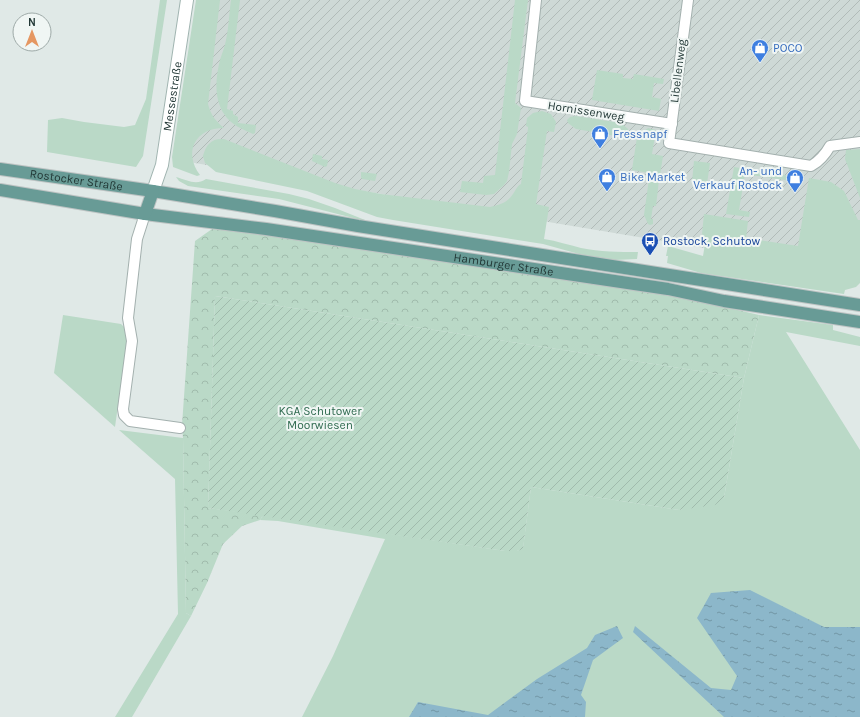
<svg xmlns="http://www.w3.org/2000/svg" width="860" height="717" viewBox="0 0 860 717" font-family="Karla,sans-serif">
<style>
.industrial{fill:url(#industrial-furrows)}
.grass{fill:#bad9c7}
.forest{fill:url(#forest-crowns)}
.garden{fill:url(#garden-furrows)}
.water{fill:url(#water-ripples)}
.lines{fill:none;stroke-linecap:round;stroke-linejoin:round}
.street-casing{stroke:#a3b0ae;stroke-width:12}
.secondary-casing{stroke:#a0b4b0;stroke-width:14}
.primary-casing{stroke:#bdc3c3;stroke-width:14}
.street{stroke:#fff;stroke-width:10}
.secondary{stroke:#fff;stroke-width:12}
.primary{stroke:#689b96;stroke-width:12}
.labels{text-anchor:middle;stroke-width:4;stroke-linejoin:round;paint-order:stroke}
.shop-label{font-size:12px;fill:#366cbe;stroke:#f0f6f4;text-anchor:start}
.street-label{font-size:12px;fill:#223836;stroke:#f0f6f4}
.transit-label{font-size:12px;fill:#164399;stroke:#f0f6f4;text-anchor:start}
.park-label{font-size:12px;fill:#306b50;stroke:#f0f6f4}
</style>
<defs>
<pattern id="industrial-furrows" width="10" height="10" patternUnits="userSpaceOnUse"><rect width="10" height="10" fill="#ced9d6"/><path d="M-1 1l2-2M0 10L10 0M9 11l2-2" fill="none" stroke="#b1bbb8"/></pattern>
<pattern id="forest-crowns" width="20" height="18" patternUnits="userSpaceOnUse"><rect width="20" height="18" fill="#bad9c7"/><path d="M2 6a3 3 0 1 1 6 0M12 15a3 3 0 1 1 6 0" fill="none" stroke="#a0bbac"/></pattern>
<pattern id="garden-furrows" width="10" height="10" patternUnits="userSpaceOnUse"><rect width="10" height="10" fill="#bad9c7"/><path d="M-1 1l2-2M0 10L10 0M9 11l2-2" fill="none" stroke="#a0bbac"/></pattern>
<pattern id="water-ripples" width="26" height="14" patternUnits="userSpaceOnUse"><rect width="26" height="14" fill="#8cb7ca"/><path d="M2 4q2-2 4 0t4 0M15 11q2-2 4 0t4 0" fill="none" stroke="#7296a5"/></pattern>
</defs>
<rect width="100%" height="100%" fill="#e0e9e7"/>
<!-- industrial -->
<polygon class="industrial" points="200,0 860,0 860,274 177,160"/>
<!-- grass -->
<g class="grass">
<polygon points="160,0 167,0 143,156 136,167 47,152 48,120 62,118 84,122 124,127 135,125 146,99"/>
<path d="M196 0H220L208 104C211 116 216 121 224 128 195 128 183 152 200 175L197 176 173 167 172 157Z"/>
<path d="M231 0H240L227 109 233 111V114L238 117V123L256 125 255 133 253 134C245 130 236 127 230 121 213 105 215 80 220 60 222 53 225 47 226 40 229 27 229 13 231 0Z"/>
<polygon points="515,0 528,0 515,103 521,108 517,134 512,144 509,172 507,181 504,185 494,194 486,195 460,192 462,181 483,183 484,176 495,175"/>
<polygon points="597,70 623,74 623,78 633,79 634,74 664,79 663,84 654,83 652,97 661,99 659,111 592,100"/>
<path d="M542 111 551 114 556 122 554 132 547 131 536 204 549 207 544 239C557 241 569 245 581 248 600 252 619 252 638 252L637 259 614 260 579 254 543 244 393 220 377 217 307 191 216 172 205 163 203 156C206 144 212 138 224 139L335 183 355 189 381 194 490 207C500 205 507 203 513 194 516 190 517 186 521 184L528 128V127L526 126 527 118 533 113Z"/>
<polygon points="575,116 621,123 628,129 629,134 616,136 576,129 568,123 567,120 570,117"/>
<polygon points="648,128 656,130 652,154 663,156 660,175 632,170 637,137"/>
<polygon points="860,149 860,198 845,159 846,150"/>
<polygon points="313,154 322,156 322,159 328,160 327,166 325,167 312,161"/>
<polygon points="694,161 710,163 707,184 692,182"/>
<polygon points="734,167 791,176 791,181 745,174 739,210 750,212 749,217 726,214"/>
<polygon points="361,172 377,174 375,181 362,179 361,177"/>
<path d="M176 177C187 180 196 186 206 179L289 194 309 199 335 208 365 220V221L279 199 188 186 179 181Z"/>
<polygon points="809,178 831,182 844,191 858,220 860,220 860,283 856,287 845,290 844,294 701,273 667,263 668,256 666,256 668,246 703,256 706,238 702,234 704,214 748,221 746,238 798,246"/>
<polygon points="649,179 659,180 656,206 653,206 651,219 653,219 653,224 650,225 648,224 644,215"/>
<polygon points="63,315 121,324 126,329 127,341 115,427 54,373"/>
<polygon points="759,315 833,325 833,330 860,337 860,346 786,332 860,450 860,717 302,717 333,656 385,539 278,521 260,520 263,515 505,551 517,551 523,548 531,487 679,510 724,498 744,378"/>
<polygon points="119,430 183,438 186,613 191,616 132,717 115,717 178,614 175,479"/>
</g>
<!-- forest -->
<polygon class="forest" points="212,229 266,234 690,299 759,315 744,378 215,296 208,508 263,515 260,520 242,526 223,544 207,583 191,616 186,613 183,438 182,425 195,241"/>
<!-- garden -->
<polygon class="garden" points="215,296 744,378 724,498 715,505 679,510 531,487 523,549 517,551 505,551 208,508"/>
<!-- water -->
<g class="water">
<polygon points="750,590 824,627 860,627 860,717 724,717 633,632 635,626 711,688 731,690 737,676 697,618 711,593"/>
<polygon points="617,626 623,638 593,660 581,695 586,702 585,717 409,717 418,702 488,715 537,679 587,648 595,635"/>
</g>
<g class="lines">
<defs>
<g id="street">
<polyline points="536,0 525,101 672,124"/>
<path d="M688 0 669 143 811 166C820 161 825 155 830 146L860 142"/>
<polyline points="145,214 137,239 128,318 132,341 123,409 124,415 130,421 180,428"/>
</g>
<g id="secondary">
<path id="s1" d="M153 191 162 165 187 0"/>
</g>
<g id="primary">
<path id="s2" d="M0 169 153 191 275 211 358 226 860 305"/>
<path id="s3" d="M0 190 145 214 266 229 668 289 724 301 860 322"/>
<polyline points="145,214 153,191"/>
</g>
</defs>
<!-- street casing -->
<use href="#street" class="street-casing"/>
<!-- secondary casing -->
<use href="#secondary" class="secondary-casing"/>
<!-- primary casing -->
<use href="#primary" class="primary-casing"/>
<!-- street -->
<use href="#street" class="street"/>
<!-- secondary -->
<use href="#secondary" class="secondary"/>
<!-- primary -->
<use href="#primary" class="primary"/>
</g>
<!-- icons -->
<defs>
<symbol id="shop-pin" viewBox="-11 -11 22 30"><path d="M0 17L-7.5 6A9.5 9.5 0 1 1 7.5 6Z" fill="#3f7fe0" stroke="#f0f6f4"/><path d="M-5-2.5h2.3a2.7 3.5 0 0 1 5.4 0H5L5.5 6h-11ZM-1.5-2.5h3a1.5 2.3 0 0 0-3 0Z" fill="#fff"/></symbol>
<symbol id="bus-pin" viewBox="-11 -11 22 30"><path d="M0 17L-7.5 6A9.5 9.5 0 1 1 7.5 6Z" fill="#1a4fb4" stroke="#f0f6f4"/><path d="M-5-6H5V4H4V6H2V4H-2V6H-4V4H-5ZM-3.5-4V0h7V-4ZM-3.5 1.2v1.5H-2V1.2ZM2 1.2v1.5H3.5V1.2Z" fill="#fff"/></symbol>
</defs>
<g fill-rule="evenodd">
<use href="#shop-pin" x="750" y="38" width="20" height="27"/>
<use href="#shop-pin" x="590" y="124" width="20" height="27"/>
<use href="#shop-pin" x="597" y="167" width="20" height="27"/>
<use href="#shop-pin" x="785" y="168" width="20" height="27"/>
<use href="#bus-pin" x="640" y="231" width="20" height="27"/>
</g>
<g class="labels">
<!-- shop labels -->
<g class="shop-label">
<text x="773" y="52">POCO</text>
<text x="613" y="138">Fressnapf</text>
<text x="782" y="175" text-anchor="end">An- und<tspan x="782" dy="14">Verkauf Rostock</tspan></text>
<text x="620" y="181">Bike Market</text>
</g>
<!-- street labels -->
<g class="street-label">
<text transform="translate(678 71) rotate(-83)" y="4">Libellenweg</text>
<text dy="4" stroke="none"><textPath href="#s1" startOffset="97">Messestraße</textPath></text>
<text transform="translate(586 111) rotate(9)" y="4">Hornissenweg</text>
<text dy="4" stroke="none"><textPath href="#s2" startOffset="77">Rostocker Straße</textPath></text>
<text dy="4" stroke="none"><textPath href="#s3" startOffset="509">Hamburger Straße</textPath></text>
</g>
<!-- transit labels -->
<g class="transit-label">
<text x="663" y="245">Rostock, Schutow</text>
</g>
<!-- park labels -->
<g class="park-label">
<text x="320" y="415">KGA Schutower<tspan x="320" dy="14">Moorwiesen</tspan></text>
</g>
</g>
<!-- north arrow -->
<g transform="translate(32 32)"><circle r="19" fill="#f0f6f4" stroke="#9eaaa8"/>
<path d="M0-3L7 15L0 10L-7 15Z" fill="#e59762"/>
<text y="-6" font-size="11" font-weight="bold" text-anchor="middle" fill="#223836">N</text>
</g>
</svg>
